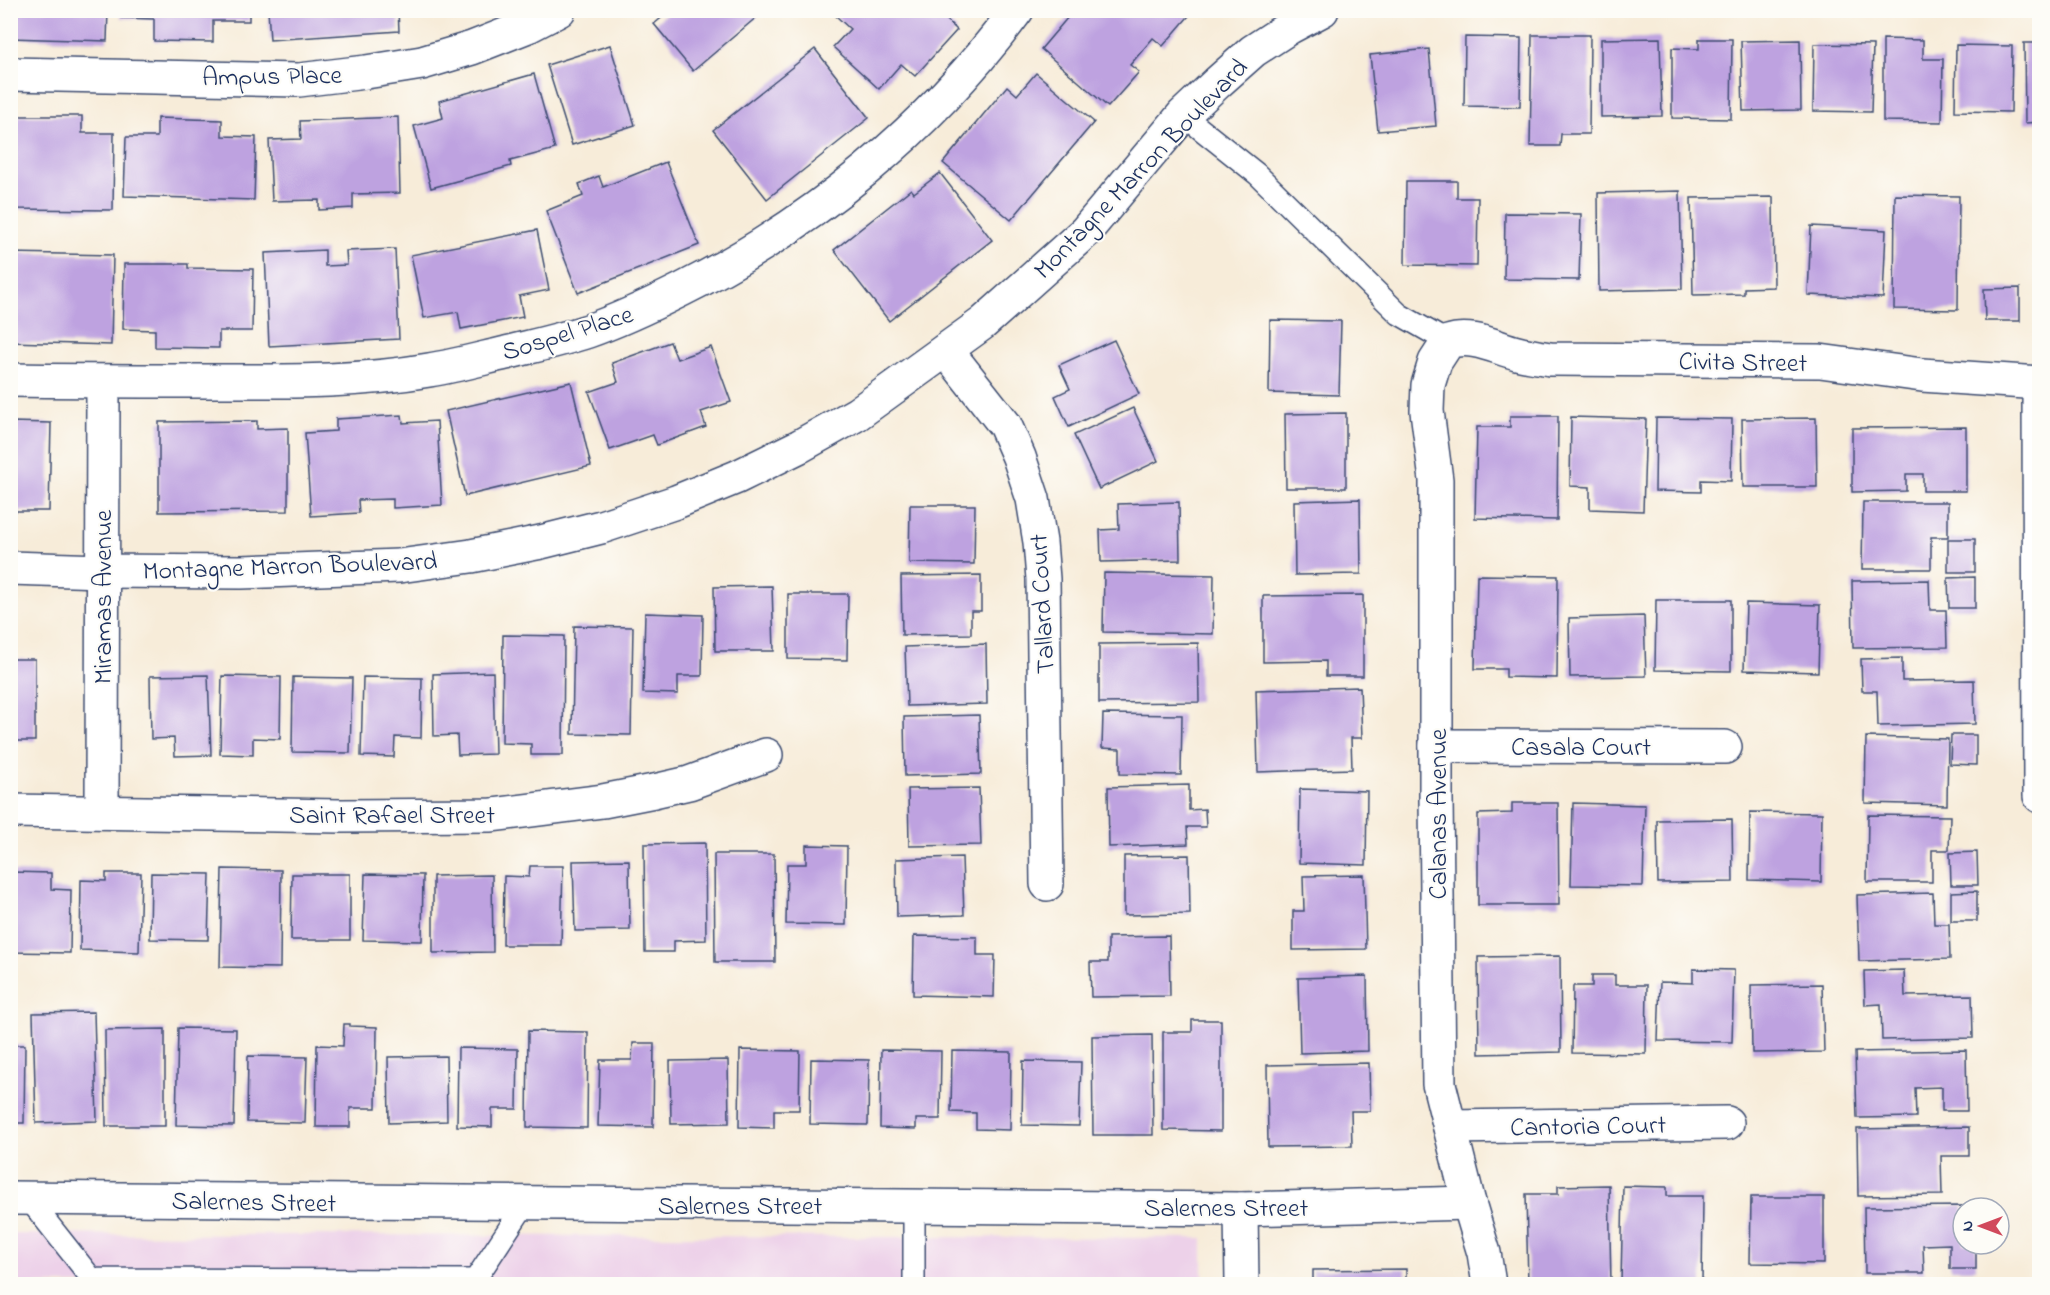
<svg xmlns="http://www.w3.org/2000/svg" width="2050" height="1295" viewBox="0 0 2050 1295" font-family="'Indie Flower',sans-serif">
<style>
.built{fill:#edd1e9}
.building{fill:#bea2e0}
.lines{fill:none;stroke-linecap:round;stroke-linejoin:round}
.service-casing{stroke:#3c4b70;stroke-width:24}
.minor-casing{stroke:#3c4b70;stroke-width:36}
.service{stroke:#fff;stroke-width:21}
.minor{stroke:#fff;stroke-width:33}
.labels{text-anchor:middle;stroke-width:4.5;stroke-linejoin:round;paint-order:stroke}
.street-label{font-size:26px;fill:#1b2f5e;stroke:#fdfcf7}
</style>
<rect width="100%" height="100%" fill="#fdfcf7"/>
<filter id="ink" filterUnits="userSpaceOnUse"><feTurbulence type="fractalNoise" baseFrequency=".0167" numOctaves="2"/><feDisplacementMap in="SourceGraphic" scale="12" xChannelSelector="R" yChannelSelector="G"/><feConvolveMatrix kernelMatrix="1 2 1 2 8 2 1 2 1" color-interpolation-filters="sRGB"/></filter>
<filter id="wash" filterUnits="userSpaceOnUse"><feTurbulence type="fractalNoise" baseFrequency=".008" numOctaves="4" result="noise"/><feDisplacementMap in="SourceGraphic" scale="24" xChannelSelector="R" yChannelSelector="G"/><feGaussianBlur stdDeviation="1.35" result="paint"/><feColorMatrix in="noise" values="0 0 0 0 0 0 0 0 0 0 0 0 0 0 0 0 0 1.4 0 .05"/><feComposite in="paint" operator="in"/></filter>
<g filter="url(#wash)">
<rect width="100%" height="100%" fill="#f7ecd9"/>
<!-- built -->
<polygon class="built" points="11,1234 1203,1238 1203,1284 11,1284"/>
<g id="blocks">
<!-- building -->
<g class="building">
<polygon points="10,10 108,10 107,41 10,38"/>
<polygon points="121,10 249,10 249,21 213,21 213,42 154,41 154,19 121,18"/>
<polygon points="268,10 398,10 399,31 270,40"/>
<polygon points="437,10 457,10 457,11 439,17"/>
<polygon points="671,10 765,10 693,71 654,24"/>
<polygon points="841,10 950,10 944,17 957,30 915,76 901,64 879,89 833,47 850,29 836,16"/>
<polygon points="1074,10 1194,10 1163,46 1153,38 1130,65 1139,72 1108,107 1041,49"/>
<polygon points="1532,35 1590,35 1589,134 1561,134 1560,146 1530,146"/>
<polygon points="1465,37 1521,38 1520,107 1464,106"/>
<polygon points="1660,38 1662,116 1601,117 1601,39"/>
<polygon points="1699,39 1732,39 1731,119 1672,118 1672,48 1699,49"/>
<polygon points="1883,39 1923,40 1923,59 1943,59 1942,122 1883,121"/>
<polygon points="1800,40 1801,110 1743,111 1741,41"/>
<polygon points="2024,43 2040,43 2040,122 2025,123"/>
<polygon points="1814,44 1873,45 1871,112 1813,111"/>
<polygon points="610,45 635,125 572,145 547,65"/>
<polygon points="1956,45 2012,46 2011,112 1955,111"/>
<polygon points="815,49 869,118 767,199 713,130"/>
<polygon points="1429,49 1436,126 1378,131 1370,55"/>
<polygon points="1036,73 1094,122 1011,220 943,163 1007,86 1017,95"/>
<polygon points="534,74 555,149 510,161 511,166 431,188 414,126 443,118 439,101"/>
<polygon points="17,116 82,116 82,133 114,133 113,210 10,209 10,126 17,126"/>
<polygon points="398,117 400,193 353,194 353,208 319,210 319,200 272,201 269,140 301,139 300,121"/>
<polygon points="157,118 222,120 222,136 256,137 254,200 124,196 126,137 157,137"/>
<polygon points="666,162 699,245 578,293 546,211 583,196 579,184 599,176 603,187"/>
<polygon points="940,173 992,240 889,321 834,250 911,189 914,193"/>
<polygon points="1406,181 1457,181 1457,198 1478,198 1477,266 1405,265"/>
<polygon points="1680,191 1682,289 1599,291 1598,193"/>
<polygon points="1895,195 1959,196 1958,310 1894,309"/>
<polygon points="1773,197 1774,287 1744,288 1744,294 1693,295 1691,198"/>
<polygon points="1505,213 1581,214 1579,280 1504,279"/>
<polygon points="1811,226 1886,230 1883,298 1808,295"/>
<polygon points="537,230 549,290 519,296 523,317 461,329 458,312 424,318 411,255"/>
<polygon points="395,249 399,339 269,346 265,253 325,250 325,266 347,265 346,251"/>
<polygon points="10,253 113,255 111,345 10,342"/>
<polygon points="124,264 188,264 188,268 253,269 252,331 219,331 219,348 155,347 155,330 123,329"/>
<polygon points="2020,288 2020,321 1985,321 1984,289"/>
<polygon points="1270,320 1341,321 1339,395 1269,393"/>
<polygon points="1114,340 1139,394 1069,427 1055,396 1070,389 1059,365"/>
<polygon points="670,342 677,359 711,347 731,402 701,412 706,427 657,445 653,435 610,450 589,392 618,382 612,363"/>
<polygon points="571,382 591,466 465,496 446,411"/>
<polygon points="1133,408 1158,461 1099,489 1074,435"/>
<polygon points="1346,413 1346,488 1286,488 1285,414"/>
<polygon points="402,415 403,423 437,421 442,505 393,508 393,499 358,500 359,513 311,516 305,433 336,431 336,419"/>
<polygon points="1510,416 1558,416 1557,520 1475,518 1477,427 1510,427"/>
<polygon points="1571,417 1646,419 1643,511 1590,509 1590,487 1570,486"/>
<polygon points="1656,418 1732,419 1731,481 1701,480 1701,492 1655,491"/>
<polygon points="1816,418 1817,487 1743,487 1742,419"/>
<polygon points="257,421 257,429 288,428 288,511 159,512 159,422"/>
<polygon points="10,422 51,423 49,511 10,511"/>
<polygon points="1966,427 1966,491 1923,491 1923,474 1906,474 1906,491 1852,492 1852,428"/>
<polygon points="1360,499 1361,574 1295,575 1294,501"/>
<polygon points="1179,502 1180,560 1101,562 1100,530 1119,529 1118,504"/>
<polygon points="1863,502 1948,502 1948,537 1931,537 1931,569 1862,569"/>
<polygon points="910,505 975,505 974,564 909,563"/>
<rect x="1948" y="539" width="27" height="33"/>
<polygon points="1104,573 1214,575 1213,634 1103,632"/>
<polygon points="981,575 981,611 971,611 971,634 902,635 901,576"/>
<polygon points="1477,575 1558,576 1557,678 1506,677 1506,669 1475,669"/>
<polygon points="1975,577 1975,608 1949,608 1948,578"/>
<polygon points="1929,580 1930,610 1946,610 1947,647 1853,648 1852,581"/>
<polygon points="772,586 774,651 715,651 714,587"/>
<polygon points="788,594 848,594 847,660 788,659"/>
<polygon points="1363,595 1363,676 1326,676 1326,661 1263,662 1263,596"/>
<polygon points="1656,600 1731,600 1731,671 1655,670"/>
<polygon points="1746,603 1820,605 1818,672 1744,670"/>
<polygon points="645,613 703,615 702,676 678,676 678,694 643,693"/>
<polygon points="1644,616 1646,676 1570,677 1569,618"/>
<polygon points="574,626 633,627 631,735 572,734"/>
<polygon points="503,635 564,636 563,755 531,755 531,744 502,743"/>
<polygon points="1198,643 1199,702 1099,703 1099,644"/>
<polygon points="986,644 987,704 907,706 905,647"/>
<polygon points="1902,658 1902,681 1974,680 1975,724 1878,726 1877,691 1862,691 1861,659"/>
<rect x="10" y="659" width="25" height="82"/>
<polygon points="493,672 495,754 458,755 457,735 434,736 433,674"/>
<polygon points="208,675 211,755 175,756 174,738 151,739 150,676"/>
<polygon points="222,676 281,677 280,739 253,738 253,755 220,754"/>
<polygon points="293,677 352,678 350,753 292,752"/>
<polygon points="363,677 422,678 421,738 395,737 394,757 361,756"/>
<polygon points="1360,687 1362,738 1351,738 1352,769 1258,772 1256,690"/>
<polygon points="1103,714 1182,715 1181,775 1120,774 1120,749 1102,748"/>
<polygon points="979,715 981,774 905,776 904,717"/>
<polygon points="1951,735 1976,735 1976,765 1950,764"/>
<polygon points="1866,737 1948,739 1947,805 1865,803"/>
<polygon points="1189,785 1189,810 1205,809 1206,827 1187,827 1188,844 1109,847 1108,787"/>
<polygon points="979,788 981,845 909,846 908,789"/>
<polygon points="1300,789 1367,791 1366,865 1299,863"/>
<polygon points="1512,803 1558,803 1559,905 1478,905 1478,814 1512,813"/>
<polygon points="1573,803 1645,805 1643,886 1571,885"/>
<polygon points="1750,812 1822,813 1821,882 1749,880"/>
<polygon points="1868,815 1950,816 1949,850 1932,850 1932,882 1867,882"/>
<polygon points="1732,819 1733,882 1658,883 1657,820"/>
<polygon points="705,843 706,940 674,941 674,952 645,952 644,844"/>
<polygon points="806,845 847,846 846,925 786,924 787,864 806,864"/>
<polygon points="1977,852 1978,885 1951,885 1950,853"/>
<polygon points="714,854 774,854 775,962 715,962"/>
<polygon points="1189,855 1190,914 1124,915 1124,856"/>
<polygon points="962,857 964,915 897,917 896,859"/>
<polygon points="629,860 630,930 575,931 573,861"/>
<polygon points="530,866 563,866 561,945 503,945 504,876 529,877"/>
<polygon points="222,869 281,870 280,968 220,967"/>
<polygon points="11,872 51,873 51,889 71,890 70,953 10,952"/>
<polygon points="106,873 141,873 139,952 80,950 81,880 106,881"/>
<polygon points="151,873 210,874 208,940 150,939"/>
<polygon points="292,874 350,874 350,940 291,940"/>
<polygon points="365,874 423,875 422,941 363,940"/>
<polygon points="492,875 493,952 433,953 433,876"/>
<polygon points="1364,875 1366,949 1293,950 1293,911 1304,911 1303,876"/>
<polygon points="1977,891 1977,921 1951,921 1951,892"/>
<polygon points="1933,893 1934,924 1949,924 1950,959 1859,961 1857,895"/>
<polygon points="914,936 977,937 977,955 995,955 994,997 913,995"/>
<polygon points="1169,936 1170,996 1091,997 1090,962 1108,962 1108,937"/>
<polygon points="1560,956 1561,1052 1479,1054 1478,957"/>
<polygon points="1693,969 1734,970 1732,1042 1658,1041 1660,982 1693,983"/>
<polygon points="1904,970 1905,996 1972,995 1973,1038 1882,1040 1881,1004 1865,1005 1864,971"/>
<polygon points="1592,975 1615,975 1615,985 1647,985 1646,1054 1572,1053 1573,986 1592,986"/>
<polygon points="1367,976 1368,1051 1300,1053 1298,978"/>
<polygon points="1822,984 1824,1052 1752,1053 1751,985"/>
<polygon points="94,1012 97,1121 36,1123 33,1013"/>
<polygon points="1192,1020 1221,1020 1221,1131 1163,1130 1163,1032 1192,1032"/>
<polygon points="344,1024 350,1024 350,1026 377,1027 376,1108 350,1108 350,1127 316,1127 317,1045 343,1046"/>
<polygon points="178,1028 236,1029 234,1126 176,1125"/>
<polygon points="165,1029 165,1126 106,1126 105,1030"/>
<polygon points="528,1031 588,1032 587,1128 527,1127"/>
<polygon points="1152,1035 1153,1135 1093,1135 1092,1036"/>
<polygon points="633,1043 654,1043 653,1127 598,1126 600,1060 632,1060"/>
<polygon points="10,1045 25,1045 24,1123 10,1123"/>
<polygon points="458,1048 518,1049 517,1109 492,1109 492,1127 457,1126"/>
<polygon points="740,1050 800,1051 799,1110 774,1110 774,1128 739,1127"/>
<polygon points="881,1050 941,1051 940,1119 916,1119 916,1129 880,1128"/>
<polygon points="1966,1050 1967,1111 1942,1111 1942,1087 1915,1088 1916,1117 1857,1118 1855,1052"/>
<polygon points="952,1051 1011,1052 1010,1130 976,1129 976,1113 951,1112"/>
<polygon points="248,1056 307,1057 305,1123 247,1122"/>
<polygon points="446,1056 447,1121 389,1123 388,1057"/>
<polygon points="811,1059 869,1060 868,1125 810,1124"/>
<polygon points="728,1060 729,1123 671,1124 670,1061"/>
<polygon points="1023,1061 1081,1062 1079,1126 1022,1125"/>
<polygon points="1369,1063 1370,1111 1351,1111 1352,1146 1268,1147 1267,1065"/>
<polygon points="1969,1127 1969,1156 1941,1156 1942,1195 1858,1196 1857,1129"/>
<polygon points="1609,1185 1611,1284 1528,1284 1526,1194 1558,1194 1558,1186"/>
<polygon points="1623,1186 1667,1187 1667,1196 1703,1196 1702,1284 1621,1284"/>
<polygon points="1751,1197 1824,1197 1824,1264 1750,1263"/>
<polygon points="1963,1206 1963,1244 1976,1244 1976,1269 1950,1269 1950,1244 1923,1245 1924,1273 1865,1273 1864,1207"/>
<polygon points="1406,1269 1406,1284 1313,1284 1313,1270"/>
</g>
</g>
</g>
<g filter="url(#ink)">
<use href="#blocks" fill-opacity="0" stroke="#3c4b70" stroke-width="1.5"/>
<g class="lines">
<defs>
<g id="service">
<polyline points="1183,115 1257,174 1399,314 1448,342"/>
<polyline points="28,1198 92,1279 475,1280 525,1204"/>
<polyline points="914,1284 914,1206"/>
</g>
<g id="minor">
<polyline points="10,74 299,80 366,72 422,63 472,48 528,26 559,10"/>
<polyline points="946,350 1005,425 1019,457 1033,499 1040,542 1043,579 1047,884"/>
<path d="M10 380C75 381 139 381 203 381 278 381 354 383 429 370 455 366 480 359 506 353 533 346 561 340 588 331 620 320 651 305 681 290 813 224 929 129 1017 10"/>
<polyline points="2039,383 2040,796"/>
<polyline points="10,568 102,571 241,572 399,566 471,556 541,542 601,527 676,502 737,477 800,446 857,414 983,323 1085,232 1183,115 1217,83 1253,51 1290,27 1322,10"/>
<polyline points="1436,746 1725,747"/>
<polyline points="10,811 341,816 492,815 603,801 654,791 689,783 766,755"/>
<polyline points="102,812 103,382"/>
<polyline points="1450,1127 1727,1123"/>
<polyline points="10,1198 1241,1209 1469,1203"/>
<polyline points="1241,1209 1242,1284"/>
<path d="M1489 1284 1484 1253 1469 1203 1439 1084 1436 798V480L1427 411 1428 385 1435 362 1448 342C1472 334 1494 347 1517 353 1528 356 1539 357 1550 359L1820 361 1922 375 2040 383"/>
</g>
</defs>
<!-- service casing -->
<use href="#service" class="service-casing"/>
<!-- minor casing -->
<use href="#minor" class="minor-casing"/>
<!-- service -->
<use href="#service" class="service"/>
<!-- minor -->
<use href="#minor" class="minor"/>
</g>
</g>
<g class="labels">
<!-- street labels -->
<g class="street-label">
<text transform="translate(272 75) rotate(-1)" y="9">Ampus Place</text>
<text transform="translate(1140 168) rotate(-46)" y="9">Montagne Marron Boulevard</text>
<text transform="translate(567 332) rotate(-17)" y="9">Sospel Place</text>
<text transform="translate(1743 361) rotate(1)" y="9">Civita Street</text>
<text transform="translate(290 565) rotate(-2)" y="9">Montagne Marron Boulevard</text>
<text transform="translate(102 597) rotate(-90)" y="9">Miramas Avenue</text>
<text transform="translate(1041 604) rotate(-93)" y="9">Tallard Court</text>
<text x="1581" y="755">Casala Court</text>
<text x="392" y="823">Saint Rafael Street</text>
<text transform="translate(1437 814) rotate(-90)" y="9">Calanas Avenue</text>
<text transform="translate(1588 1125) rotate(-1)" y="9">Cantoria Court</text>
<text transform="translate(254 1201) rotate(1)" y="9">Salernes Street</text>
<text x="740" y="1214">Salernes Street</text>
<text x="1226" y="1216">Salernes Street</text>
</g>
</g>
<!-- margin -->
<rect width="2050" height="1295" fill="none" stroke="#fdfcf7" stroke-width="36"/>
<!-- north arrow -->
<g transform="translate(1981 1226) rotate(270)"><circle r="28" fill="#fdfcf7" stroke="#a3aaba" stroke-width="1.5"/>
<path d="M0-4.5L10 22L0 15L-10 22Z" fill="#d1495b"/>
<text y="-9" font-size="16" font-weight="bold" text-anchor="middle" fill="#1b2f5e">N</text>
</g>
</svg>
